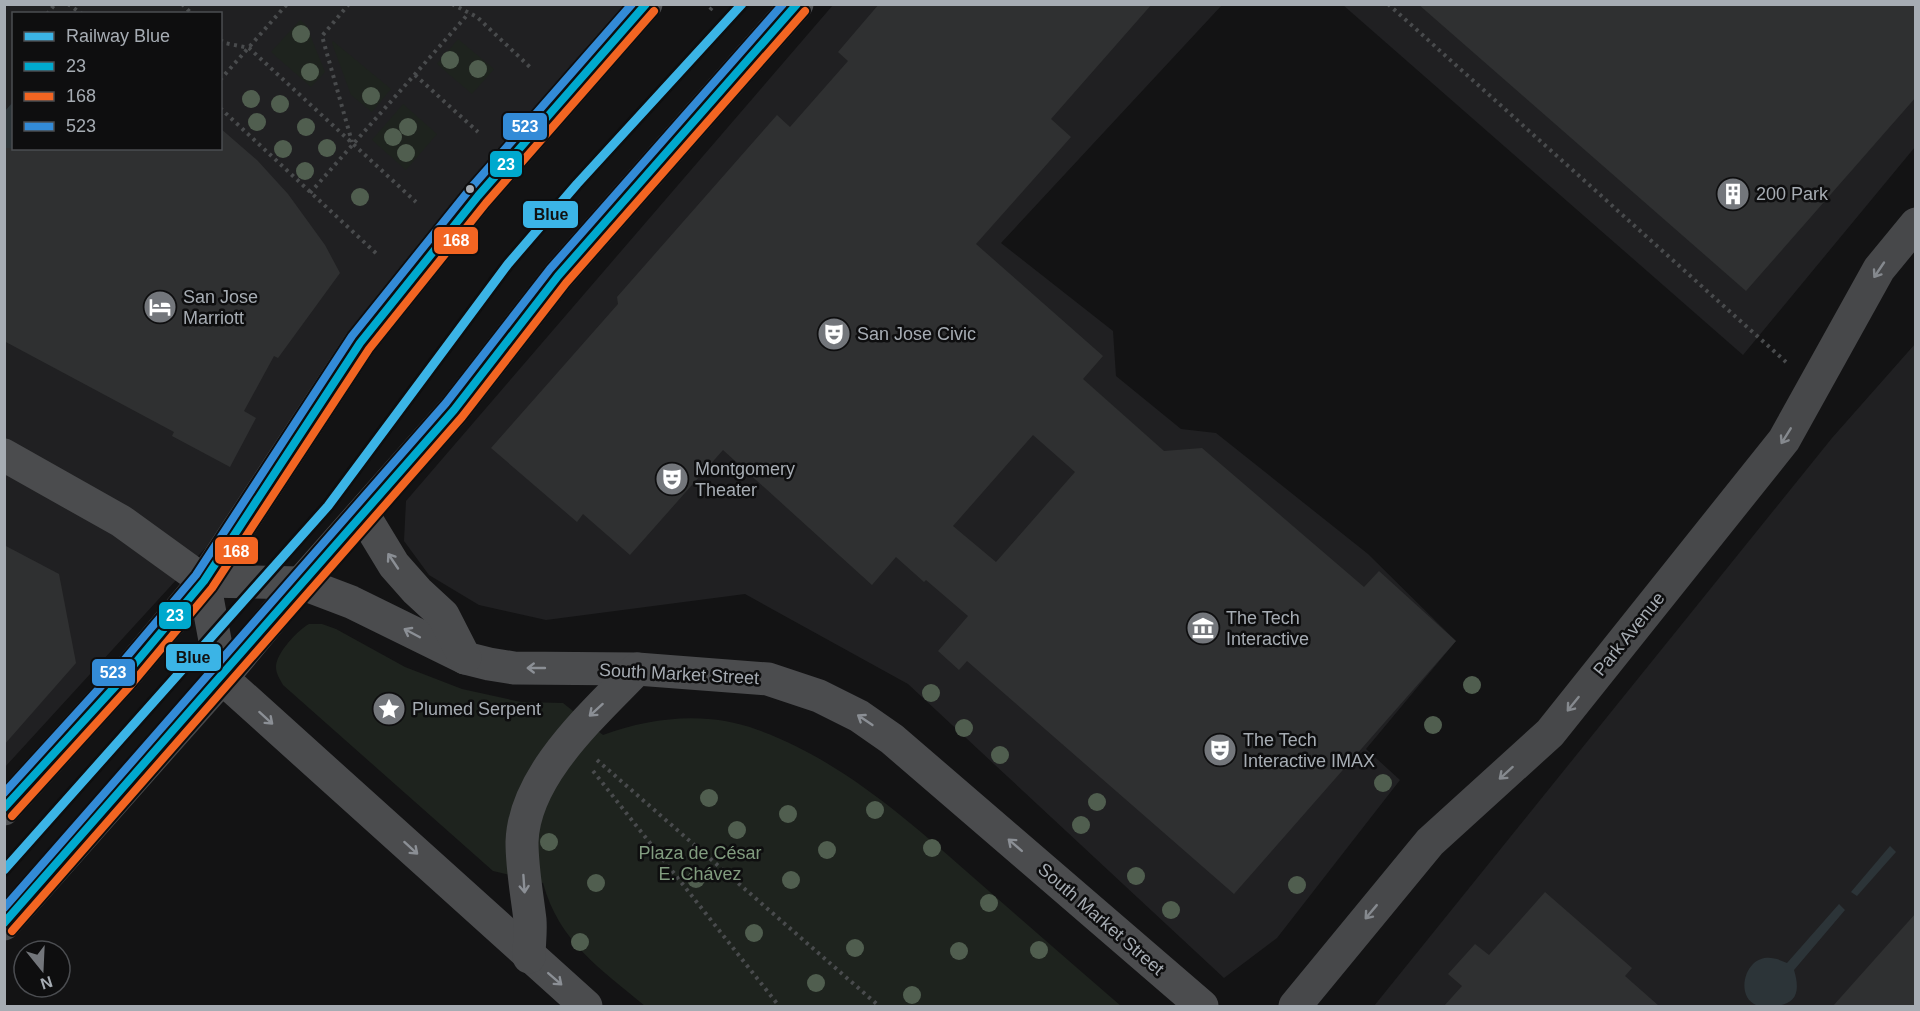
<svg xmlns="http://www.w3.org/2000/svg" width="1920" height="1011" viewBox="0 0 1920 1011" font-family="Helvetica,sans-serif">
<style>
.built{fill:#202022;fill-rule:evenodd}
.green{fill:#1e231e}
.water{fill:#2c3438}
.building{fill:#2f3031;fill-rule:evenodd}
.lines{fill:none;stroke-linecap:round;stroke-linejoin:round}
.path{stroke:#494b4d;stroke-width:4;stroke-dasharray:3 4.5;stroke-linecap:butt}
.secondary{stroke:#47484a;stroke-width:33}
.primary{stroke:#4b4c4e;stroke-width:33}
.bus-1-casing{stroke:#0e0e0f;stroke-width:12}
.bus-2-casing{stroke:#0e0e0f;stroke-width:12}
.bus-3-casing{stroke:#0e0e0f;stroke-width:12}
.bus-1{stroke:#00a9ce;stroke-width:8}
.bus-2{stroke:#f26522;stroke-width:8}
.bus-3{stroke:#338bd7;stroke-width:8}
.rail-1-casing{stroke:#0e0e0f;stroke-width:14}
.rail-1{stroke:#3bb4e6;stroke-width:9}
.tree{fill:#505e4f}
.oneway{stroke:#85898e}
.oneway2{stroke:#8b8f95}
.bus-dot{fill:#a6acb3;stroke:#0e0e0f;stroke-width:2}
.labels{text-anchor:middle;stroke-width:5;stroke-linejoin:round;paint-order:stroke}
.poi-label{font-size:18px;fill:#a6acb3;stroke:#0e0e0f;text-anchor:start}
.street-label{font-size:18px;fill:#a6acb3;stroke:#0e0e0f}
.park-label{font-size:18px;fill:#819c7f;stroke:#0e0e0f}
.line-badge{stroke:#0e0e0f;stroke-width:2}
.badge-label{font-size:16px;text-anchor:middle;font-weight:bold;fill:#fff}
.pale-badge-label{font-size:16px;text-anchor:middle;font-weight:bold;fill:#111}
</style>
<rect width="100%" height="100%" fill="#131314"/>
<!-- built -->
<g class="built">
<path d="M5 5H632L210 543 5 767ZM14 14H220V148H14Z"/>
<polygon points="833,5 1222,5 1001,243 1113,331 1116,376 1181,429 1216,433 1368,554 1456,641 1366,749 1400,780 1277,938 1224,978 908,684 745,594 546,620 479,605 429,575 404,541 406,501"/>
<polygon points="1343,5 1915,5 1915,147 1743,355"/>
<polygon points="1915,344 1915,1006 1374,1006 1832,438"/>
</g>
<!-- green -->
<g class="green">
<polygon points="300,20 306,25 325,72 311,87 271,52"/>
<polygon points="458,39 494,69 472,94 437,64"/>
<polygon points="333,41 391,89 372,112 351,95 332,43"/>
<polygon points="403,104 437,134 406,170 372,140"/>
<path d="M309 624H322L336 629 405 667 462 689 521 702 563 703 603 735C653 717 707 711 758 730 841 760 909 821 974 878 1023 921 1072 964 1121 1006H645C601 969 559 942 543 883L493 871 283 685C280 679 276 674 276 667 276 653 298 630 309 624Z"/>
</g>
<!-- water -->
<g class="water">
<polygon points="13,102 14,148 4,160 4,112"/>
<polygon points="1890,846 1896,852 1857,896 1851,892"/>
<path d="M1839 904 1845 910 1794 970C1801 993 1796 1006 1770 1006 1765 1006 1760 1007 1756 1005 1740 998 1742 975 1753 964 1764 954 1776 958 1787 963Z"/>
</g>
<!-- building -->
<g class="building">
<path d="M879 4H1152L1051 119 1071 137 976 244 1103 356 1083 379 1164 451 1202 448 1364 587 1379 571 1456 641 1234 894 967 661 959 670 938 651 968 616 926 580 924 582 896 557 872 585 723 450 630 555 583 514 577 522 491 448 618 304 617 297 777 115 790 127 848 61 838 52ZM1033 435 1075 472 996 562 953 526Z"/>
<polygon points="1418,4 1916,4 1916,97 1746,291"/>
<polygon points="220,128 257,160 288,194 325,245 340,273 278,358 274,356 244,411 256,418 230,467 172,436 174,432 4,341 4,148 220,148"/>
<polygon points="4,545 59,574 76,663 4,745"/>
<polygon points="1545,892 1632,968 1625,976 1659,1006 1444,1006 1462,986 1448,974 1475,944 1489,955"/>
<polygon points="1916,913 1916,1006 1833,1006"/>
</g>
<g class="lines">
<!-- path -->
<g class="path">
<polyline points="68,4 82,14"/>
<polyline points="182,4 192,14"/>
<polyline points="349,4 322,36 352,142"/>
<polyline points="452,4 477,17 532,69"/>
<polyline points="1388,4 1786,362"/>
<polyline points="710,10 715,4"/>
<polyline points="47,14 55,4"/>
<polyline points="220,40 225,43 249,48 416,202"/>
<polyline points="415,75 478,132"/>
<polyline points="220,80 287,4"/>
<polyline points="220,108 379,256"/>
<polyline points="310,193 469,13"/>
<polyline points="597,760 879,1006"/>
<polyline points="593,771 779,1006"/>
</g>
<!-- secondary -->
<g class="secondary">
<polyline points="4,809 122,679 204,581"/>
<polyline points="4,924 222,678"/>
<polyline points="1295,1006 1430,842 1550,733 1784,440 1879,269 1916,224"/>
</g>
<!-- primary -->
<g class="primary">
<polyline points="4,455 121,521 204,581 301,583 351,602 465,658 489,664 514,668 637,669 768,679 819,696 859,716 892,739 1202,1006"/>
<polyline points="363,514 394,565 417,591 443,615 465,658"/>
<polyline points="204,581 360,343 478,196 646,4"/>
<polyline points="204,581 222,678 586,1006"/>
<polyline points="222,678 301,583 454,410 558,276 797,4"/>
<path d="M529 957C529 945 531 932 530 920 527 894 522 869 522 842 524 775 594 714 637 669"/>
</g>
<defs>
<g id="bus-1">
<polyline points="4,808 122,679 204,581 360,343 478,196 646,4"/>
<polyline points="4,923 454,410 558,276 797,4"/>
</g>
<g id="bus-2">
<polyline points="12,816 130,686 212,588 369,349 486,203 654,11"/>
<polyline points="12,931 462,417 566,283 805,11"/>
</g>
<g id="bus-3">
<polyline points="4,793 114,672 196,575 352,336 470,189 632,4"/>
<polyline points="4,908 446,403 550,269 783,4"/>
</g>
</defs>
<!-- bus-1 casing -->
<use href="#bus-1" class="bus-1-casing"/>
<!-- bus-2 casing -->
<use href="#bus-2" class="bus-2-casing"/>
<!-- bus-3 casing -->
<use href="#bus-3" class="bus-3-casing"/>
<!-- bus-1 -->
<use href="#bus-1" class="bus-1"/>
<!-- bus-2 -->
<use href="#bus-2" class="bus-2"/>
<!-- bus-3 -->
<use href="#bus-3" class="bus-3"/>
<defs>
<polyline id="rail-1" points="4,870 328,506 508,264 577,184 742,4"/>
</defs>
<!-- rail-1 casing -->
<use href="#rail-1" class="rail-1-casing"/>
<!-- rail-1 -->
<use href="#rail-1" class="rail-1"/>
</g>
<!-- trees -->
<g class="tree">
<circle cx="301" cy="34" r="9"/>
<circle cx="450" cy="60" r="9"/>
<circle cx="478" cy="69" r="9"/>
<circle cx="310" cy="72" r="9"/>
<circle cx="371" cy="96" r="9"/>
<circle cx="251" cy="99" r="9"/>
<circle cx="280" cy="104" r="9"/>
<circle cx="257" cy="122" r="9"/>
<circle cx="306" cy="127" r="9"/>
<circle cx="408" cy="127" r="9"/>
<circle cx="393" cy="137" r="9"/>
<circle cx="327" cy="148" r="9"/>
<circle cx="283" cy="149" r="9"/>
<circle cx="406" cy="153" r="9"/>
<circle cx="305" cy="171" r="9"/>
<circle cx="360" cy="197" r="9"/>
<circle cx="1472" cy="685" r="9"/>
<circle cx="931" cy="693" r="9"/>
<circle cx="1433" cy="725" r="9"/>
<circle cx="964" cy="728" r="9"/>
<circle cx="1000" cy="755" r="9"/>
<circle cx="1383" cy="783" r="9"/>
<circle cx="709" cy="798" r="9"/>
<circle cx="1097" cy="802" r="9"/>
<circle cx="875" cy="810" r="9"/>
<circle cx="788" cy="814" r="9"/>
<circle cx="1081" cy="825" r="9"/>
<circle cx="737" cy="830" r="9"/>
<circle cx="549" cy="842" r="9"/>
<circle cx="932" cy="848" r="9"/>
<circle cx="827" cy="850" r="9"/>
<circle cx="1136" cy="876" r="9"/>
<circle cx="696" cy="879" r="9"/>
<circle cx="791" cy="880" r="9"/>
<circle cx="596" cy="883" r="9"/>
<circle cx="1297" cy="885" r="9"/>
<circle cx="989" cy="903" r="9"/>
<circle cx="1171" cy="910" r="9"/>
<circle cx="754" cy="933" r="9"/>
<circle cx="580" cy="942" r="9"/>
<circle cx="855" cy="948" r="9"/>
<circle cx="1039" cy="950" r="9"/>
<circle cx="959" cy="951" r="9"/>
<circle cx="816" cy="983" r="9"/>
<circle cx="912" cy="995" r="9"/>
</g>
<!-- one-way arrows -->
<defs><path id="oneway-shaft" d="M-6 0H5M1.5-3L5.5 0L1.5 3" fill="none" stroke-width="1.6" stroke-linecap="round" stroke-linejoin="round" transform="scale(1.5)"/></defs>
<g class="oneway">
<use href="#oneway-shaft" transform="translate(1879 270) rotate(124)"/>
<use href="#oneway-shaft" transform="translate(1786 436) rotate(122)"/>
<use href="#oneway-shaft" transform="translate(1573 704) rotate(129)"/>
<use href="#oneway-shaft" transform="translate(1506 773) rotate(138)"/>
<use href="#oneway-shaft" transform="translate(1371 912) rotate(130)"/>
</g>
<g class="oneway2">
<use href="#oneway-shaft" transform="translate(393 561) rotate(-124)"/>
<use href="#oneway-shaft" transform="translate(412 633) rotate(-152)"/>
<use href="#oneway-shaft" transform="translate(536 668) rotate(-180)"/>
<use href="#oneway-shaft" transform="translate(596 710) rotate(138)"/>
<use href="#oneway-shaft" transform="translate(266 718) rotate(42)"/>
<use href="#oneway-shaft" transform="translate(865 720) rotate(-146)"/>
<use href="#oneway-shaft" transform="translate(1015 845) rotate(-139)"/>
<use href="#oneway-shaft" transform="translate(411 848) rotate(42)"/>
<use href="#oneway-shaft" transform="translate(524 884) rotate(86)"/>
<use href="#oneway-shaft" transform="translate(555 979) rotate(41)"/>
</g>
<!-- icons -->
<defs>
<symbol id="building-disc" viewBox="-11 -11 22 22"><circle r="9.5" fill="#73767b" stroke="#0e0e0f"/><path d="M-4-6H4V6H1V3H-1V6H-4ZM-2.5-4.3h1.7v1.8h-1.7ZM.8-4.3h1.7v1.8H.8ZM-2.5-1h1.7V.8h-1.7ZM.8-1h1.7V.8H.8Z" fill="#fff"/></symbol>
<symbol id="hotel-disc" viewBox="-11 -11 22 22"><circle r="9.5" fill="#73767b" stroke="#0e0e0f"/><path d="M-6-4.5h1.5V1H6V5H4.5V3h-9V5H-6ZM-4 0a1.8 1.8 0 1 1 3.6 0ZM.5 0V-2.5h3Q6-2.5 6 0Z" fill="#fff"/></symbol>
<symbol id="theatre-disc" viewBox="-11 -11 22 22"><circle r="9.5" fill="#73767b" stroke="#0e0e0f"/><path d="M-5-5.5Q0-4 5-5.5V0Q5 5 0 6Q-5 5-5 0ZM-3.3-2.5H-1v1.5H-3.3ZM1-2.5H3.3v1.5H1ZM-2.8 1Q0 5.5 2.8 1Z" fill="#fff"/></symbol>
<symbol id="museum-disc" viewBox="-11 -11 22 22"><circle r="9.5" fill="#73767b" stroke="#0e0e0f"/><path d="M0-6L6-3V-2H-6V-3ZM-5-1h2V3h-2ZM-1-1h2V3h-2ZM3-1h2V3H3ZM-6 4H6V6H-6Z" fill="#fff"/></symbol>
<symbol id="sight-disc" viewBox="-11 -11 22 22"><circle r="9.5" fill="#73767b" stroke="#0e0e0f"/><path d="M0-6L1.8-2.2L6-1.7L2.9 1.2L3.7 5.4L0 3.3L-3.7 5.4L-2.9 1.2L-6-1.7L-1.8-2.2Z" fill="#fff"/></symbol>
</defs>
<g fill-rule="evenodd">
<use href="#building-disc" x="1714" y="175" width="38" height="38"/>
<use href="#hotel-disc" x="141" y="288" width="38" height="38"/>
<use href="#theatre-disc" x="815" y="315" width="38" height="38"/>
<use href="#theatre-disc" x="653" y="460" width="38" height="38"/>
<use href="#museum-disc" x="1184" y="609" width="38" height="38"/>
<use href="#sight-disc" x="370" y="690" width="38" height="38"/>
<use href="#theatre-disc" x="1201" y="731" width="38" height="38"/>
</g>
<!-- markers -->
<circle class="bus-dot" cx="470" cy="189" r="5"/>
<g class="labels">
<!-- poi labels -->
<g class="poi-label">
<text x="1756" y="200">200 Park</text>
<text x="183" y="303">San Jose<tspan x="183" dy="21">Marriott</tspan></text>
<text x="857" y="340">San Jose Civic</text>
<text x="695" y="475">Montgomery<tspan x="695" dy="21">Theater</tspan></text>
<text x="1226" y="624">The Tech<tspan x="1226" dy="21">Interactive</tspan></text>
<text x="412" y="715">Plumed Serpent</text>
<text x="1243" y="746">The Tech<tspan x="1243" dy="21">Interactive IMAX</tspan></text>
</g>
<!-- street labels -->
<g class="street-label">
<text transform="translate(1629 634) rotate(-51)" y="6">Park Avenue</text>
<text transform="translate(679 674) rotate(3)" y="6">South Market Street</text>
<text transform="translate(1101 919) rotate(41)" y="6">South Market Street</text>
</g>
<!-- park labels -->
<g class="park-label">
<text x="700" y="859">Plaza de César<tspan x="700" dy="21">E. Chávez</tspan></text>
</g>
</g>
<g class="line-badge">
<rect x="502" y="112" width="46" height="29" rx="6" fill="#338bd7"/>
<rect x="489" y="150" width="34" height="28" rx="6" fill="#00a9ce"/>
<rect x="522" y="200" width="57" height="29" rx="6" fill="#3bb4e6"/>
<rect x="433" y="226" width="46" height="29" rx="6" fill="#f26522"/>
<rect x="214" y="536" width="45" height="29" rx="6" fill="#f26522"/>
<rect x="158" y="601" width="34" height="29" rx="6" fill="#00a9ce"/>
<rect x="165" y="643" width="57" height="29" rx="6" fill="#3bb4e6"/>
<rect x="91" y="658" width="45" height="29" rx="6" fill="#338bd7"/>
</g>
<g class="badge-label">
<text x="525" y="132">523</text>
<text x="506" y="170">23</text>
<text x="456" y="246">168</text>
<text x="236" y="557">168</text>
<text x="175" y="621">23</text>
<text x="113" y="678">523</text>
</g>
<g class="pale-badge-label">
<text x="551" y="220">Blue</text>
<text x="193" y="663">Blue</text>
</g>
<!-- border -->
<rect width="1920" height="1011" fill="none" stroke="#a6acb3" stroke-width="12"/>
<!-- legend -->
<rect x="12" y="12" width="210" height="138" fill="#0e0e0f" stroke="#4b4d51" stroke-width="1.5"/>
<rect x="24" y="32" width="30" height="9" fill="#3bb4e6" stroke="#4b4d51" stroke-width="1.5"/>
<text x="66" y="42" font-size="18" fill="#a6acb3">Railway Blue</text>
<rect x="24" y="62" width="30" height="9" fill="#00a9ce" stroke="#4b4d51" stroke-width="1.5"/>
<text x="66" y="72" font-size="18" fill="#a6acb3">23</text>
<rect x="24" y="92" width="30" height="9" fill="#f26522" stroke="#4b4d51" stroke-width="1.5"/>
<text x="66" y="102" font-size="18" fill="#a6acb3">168</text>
<rect x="24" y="122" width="30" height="9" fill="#338bd7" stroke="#4b4d51" stroke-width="1.5"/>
<text x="66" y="132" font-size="18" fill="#a6acb3">523</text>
<!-- north arrow -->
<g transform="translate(42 969) rotate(162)"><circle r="28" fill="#0e0e0f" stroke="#4b4d51" stroke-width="1.5"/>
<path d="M0-4.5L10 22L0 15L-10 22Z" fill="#73767b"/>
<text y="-9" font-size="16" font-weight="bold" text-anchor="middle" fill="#a6acb3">N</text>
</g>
</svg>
